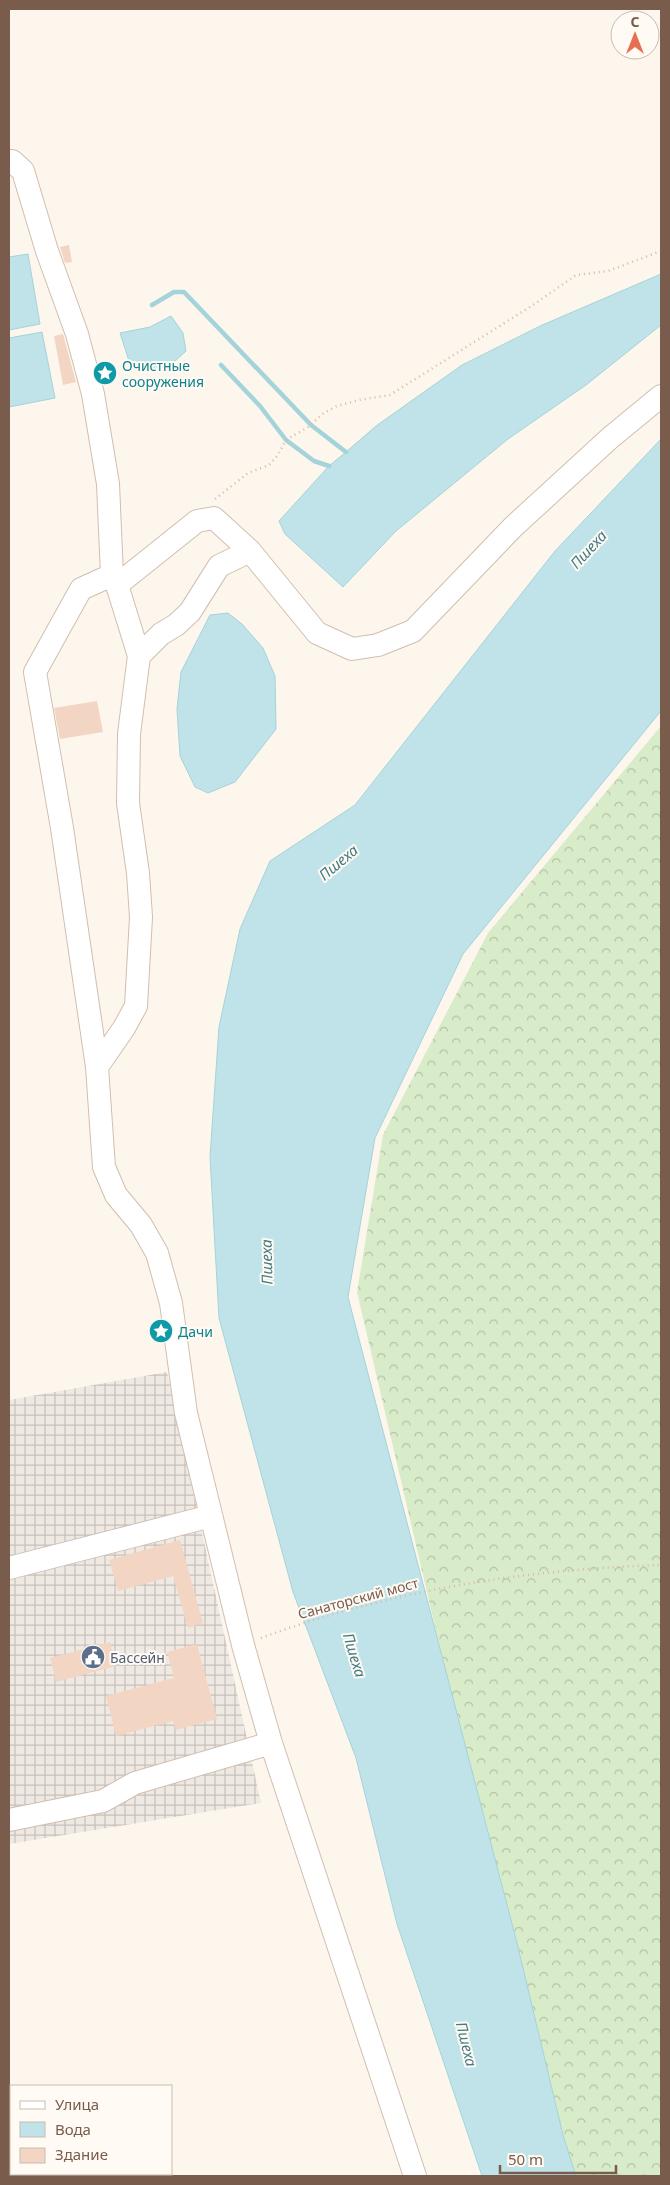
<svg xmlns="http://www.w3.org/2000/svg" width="670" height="2185" font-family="'Noto Sans',sans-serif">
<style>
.industrial{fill:url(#industrial-grid)}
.forest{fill:url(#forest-crowns)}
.water{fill:#bfe3e8;stroke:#a5d3da}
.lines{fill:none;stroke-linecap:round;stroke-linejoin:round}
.stream{stroke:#a5d3da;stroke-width:4.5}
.building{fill:#f3d5c3}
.minor-casing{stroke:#d1beb0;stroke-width:24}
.path{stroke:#d9b8a5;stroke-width:2.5;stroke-dasharray:1 4;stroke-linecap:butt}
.minor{stroke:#fff;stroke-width:22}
.labels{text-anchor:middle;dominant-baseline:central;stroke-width:4;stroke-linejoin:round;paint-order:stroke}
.culture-label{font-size:14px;fill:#0d838f;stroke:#fffaf3;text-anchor:start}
.street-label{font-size:14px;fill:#7a5c4d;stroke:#fffaf3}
.service-label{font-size:14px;fill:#4e5e75;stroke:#fffaf3;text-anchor:start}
.water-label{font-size:15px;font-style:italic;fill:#437c86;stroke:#fffaf3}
</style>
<defs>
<pattern id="industrial-grid" width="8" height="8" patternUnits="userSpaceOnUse" patternTransform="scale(1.25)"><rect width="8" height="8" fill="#efe9e4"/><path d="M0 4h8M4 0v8" fill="none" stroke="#c7c0bb"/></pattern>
<pattern id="forest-crowns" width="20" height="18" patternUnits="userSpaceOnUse" patternTransform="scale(1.25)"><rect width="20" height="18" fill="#d8ecc9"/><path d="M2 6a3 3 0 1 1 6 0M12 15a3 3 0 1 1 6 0" fill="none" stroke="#b4c2a5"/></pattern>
</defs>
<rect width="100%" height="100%" fill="#fdf6ec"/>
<path class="industrial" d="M167,1372L261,1803L9,1844V1400Z"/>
<path class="forest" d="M661,726V2176H569L556,2146L357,1292L383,1135L488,933Z"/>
<path class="water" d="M28,254L40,324L9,330V257Z
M661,274V325L586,385L508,439L396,531L343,587L285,534L279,521L329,466L346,452L376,426L462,365L540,326Z
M171,316L183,333L186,351C168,369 156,374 131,367L120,333L150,327Z
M42,332L55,398L9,407V338Z
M661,439V711L463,954L375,1138L348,1297L517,1943L563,2135L576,2176H482L397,1924L356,1758L293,1592L219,1318L210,1157L219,1027L240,929L270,861L355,805L555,551Z
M228,613L242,624L263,648L275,676L276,729L235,782L208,793L195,787L180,756L177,709L181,672L210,615Z"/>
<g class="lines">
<path class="stream" d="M152,305L174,292H184L311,425L346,452
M221,365L260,406L286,440L314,461L329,466"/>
</g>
<path class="building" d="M69,245L72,262L65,263L60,247Z
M63,334L76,382L63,385L54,336Z
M111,365L114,377L103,380L100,368Z
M97,701L103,732L60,739L54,708Z
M180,1540L203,1623L188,1628L173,1576L118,1591L109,1560Z
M110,1642L116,1666L56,1682L50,1658Z
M197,1644L217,1719L176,1730L173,1721L116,1736L106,1696L174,1678L167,1652Z"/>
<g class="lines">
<g class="minor-casing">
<path id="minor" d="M9,161H12L23,171L47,251L77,334L93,394L108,484L112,575L117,585L139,656L129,734L128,803L138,873L141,917L136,1006L124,1028L97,1067L104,1167L116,1195L141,1225L157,1253L171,1303L186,1413L243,1645L271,1743L415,2176
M117,585L197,521L214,518L250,551L317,633L352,649L378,645L413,631L513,527L610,438L661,396
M139,656L161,634L176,625L190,612L219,566L250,551
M97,1067L62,828L35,672L81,589L112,575
M9,1568L211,1516
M9,1820L103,1801L135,1783L271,1743"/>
</g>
<path class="path" d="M215,499L248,473L269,465L277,456L286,440L308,427L324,413L337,406L359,400L390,395L533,305L576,275L608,271L661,251
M261,1638C388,1591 526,1569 661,1565"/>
<use href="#minor" class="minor"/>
</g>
<defs>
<g id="sight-disc" transform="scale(1.25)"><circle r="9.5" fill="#0f9aa8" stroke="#fffaf3"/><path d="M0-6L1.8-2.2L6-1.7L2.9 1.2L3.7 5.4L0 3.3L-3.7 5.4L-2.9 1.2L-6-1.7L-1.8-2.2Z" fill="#fff"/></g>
<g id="civic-disc" transform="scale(1.25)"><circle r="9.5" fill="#5c6f8a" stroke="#fffaf3"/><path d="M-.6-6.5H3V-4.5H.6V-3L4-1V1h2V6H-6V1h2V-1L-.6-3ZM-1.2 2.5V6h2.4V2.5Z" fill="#fff"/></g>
</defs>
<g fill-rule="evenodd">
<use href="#sight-disc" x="105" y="373"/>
<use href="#sight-disc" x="161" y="1331"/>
<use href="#civic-disc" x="93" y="1657"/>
</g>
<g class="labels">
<g class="culture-label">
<text x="122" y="365">Очистные<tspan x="122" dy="16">сооружения</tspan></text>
<text x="178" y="1331">Дачи</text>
</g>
<g class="street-label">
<text transform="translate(358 1598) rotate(-15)">Санаторский мост</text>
</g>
<g class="service-label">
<text x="110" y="1657">Бассейн</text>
</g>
<g class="water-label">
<text transform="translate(588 549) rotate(-47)">Пшеха</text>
<text transform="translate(338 862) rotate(-40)">Пшеха</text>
<text transform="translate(266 1262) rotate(-91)">Пшеха</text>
<text transform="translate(355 1655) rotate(73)">Пшеха</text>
<text transform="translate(467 2044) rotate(76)">Пшеха</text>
</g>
</g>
<rect width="670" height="2185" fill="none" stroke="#7a5c4d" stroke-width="20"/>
<rect x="10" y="2085" width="162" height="90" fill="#fffaf3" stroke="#cabbb1"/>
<rect x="20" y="2101" width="25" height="8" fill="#ffffff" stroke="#cabbb1"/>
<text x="55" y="2110" font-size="15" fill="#7a5c4d">Улица</text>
<rect x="20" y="2122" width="25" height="15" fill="#bfe3e8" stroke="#cabbb1"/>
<text x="55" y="2135" font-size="15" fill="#7a5c4d">Вода</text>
<rect x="20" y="2148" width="25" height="15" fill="#f3d5c3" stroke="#cabbb1"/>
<text x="55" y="2160" font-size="15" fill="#7a5c4d">Здание</text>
<g transform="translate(635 35)"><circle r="24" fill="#fffaf3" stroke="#cabbb1"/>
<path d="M0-4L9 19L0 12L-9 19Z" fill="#e76f51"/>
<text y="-8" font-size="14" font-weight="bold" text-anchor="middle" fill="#7a5c4d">С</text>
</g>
<path d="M500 2165v8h116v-8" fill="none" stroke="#7a5c4d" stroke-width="2.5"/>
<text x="508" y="2165" font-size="15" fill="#7a5c4d" stroke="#fffaf3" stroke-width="4" paint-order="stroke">50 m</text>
</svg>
